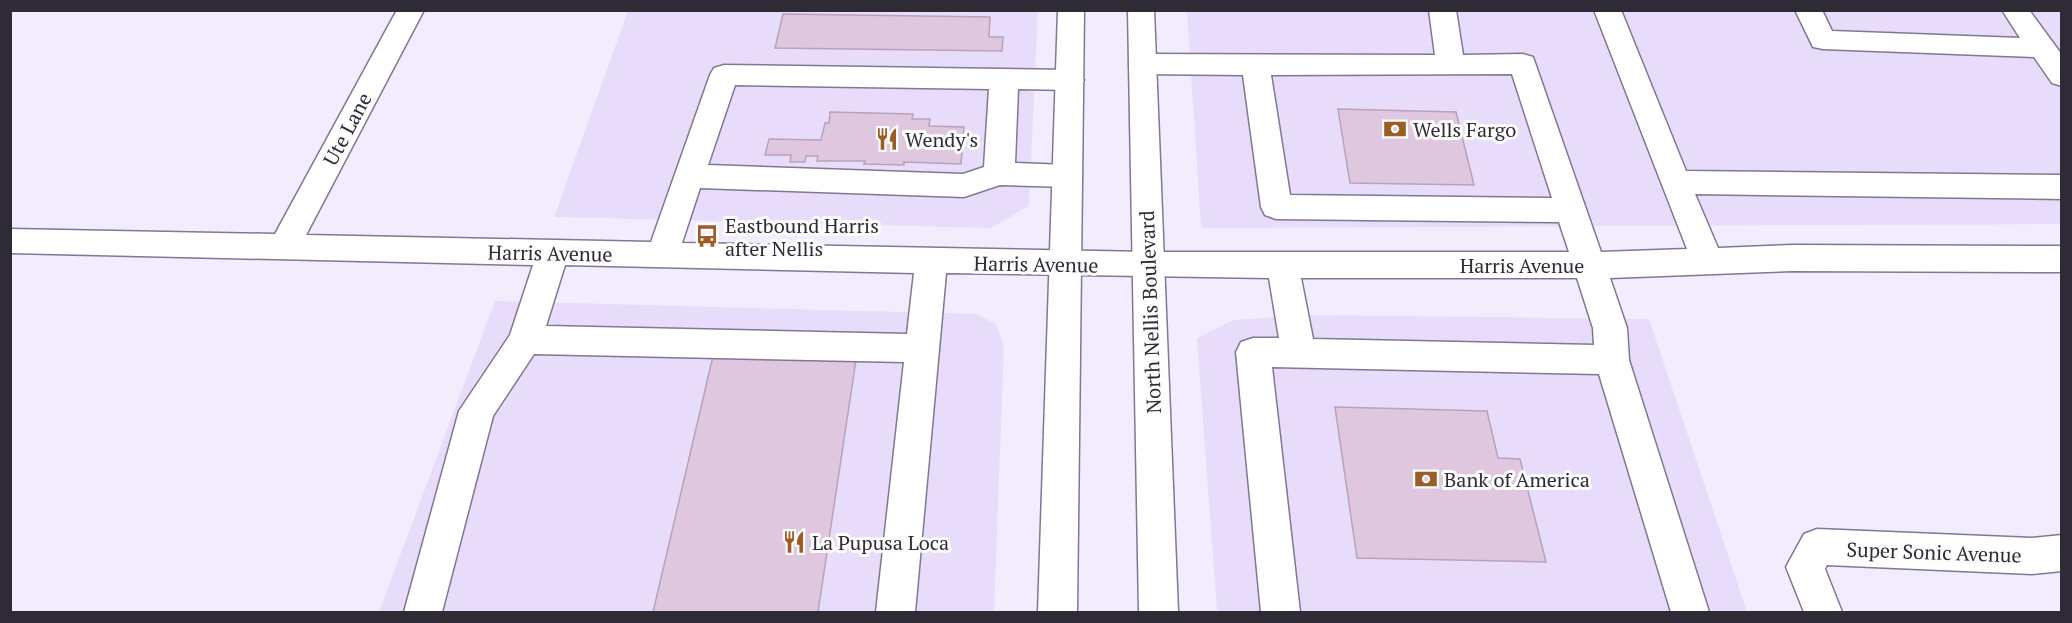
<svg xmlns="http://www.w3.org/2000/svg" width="2072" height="623" font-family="'PT Serif',serif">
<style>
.built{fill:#e7ddfa}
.building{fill:#dfc7df;stroke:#b8a1b9;stroke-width:1.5}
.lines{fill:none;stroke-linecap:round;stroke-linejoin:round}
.minor-casing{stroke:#817792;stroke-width:3}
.major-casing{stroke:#817792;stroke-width:3}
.minor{fill:#fff;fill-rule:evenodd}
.major{fill:#fff;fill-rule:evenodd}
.labels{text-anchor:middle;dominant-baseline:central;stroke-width:6;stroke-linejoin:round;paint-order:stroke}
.street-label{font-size:20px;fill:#2f2b36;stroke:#fdfdfd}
.poi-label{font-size:20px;fill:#2f2b36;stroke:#fdfdfd;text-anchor:start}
</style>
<rect width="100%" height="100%" fill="#f3ecfe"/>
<path class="built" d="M628,11H1038L1029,206L991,228L554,217Z
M1187,11H2059L2062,14L2061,224L1201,228Z
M495,301L977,314L996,324L1004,347L994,612H379Z
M1305,315L1649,319L1747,612H1217L1197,338L1234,320Z"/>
<path class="building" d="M783,14L990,17L989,37H1003L1002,51L775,48Z
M1338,109L1456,112L1474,185L1350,183Z
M830,112L913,114L912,119H930L929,126L964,127L961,164L904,162V165L864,164L865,161H817L818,156H806L805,162H790L791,155H765L769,139L821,140L825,123H829Z
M713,356L856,360L818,612H653Z
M1335,407L1487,411L1498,458L1520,459L1546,562L1357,558Z"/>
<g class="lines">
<g class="minor-casing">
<path id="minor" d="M397,10H424L306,235L651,242L710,75L714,68L724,65L1070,70L1080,73L1084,80L1080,87L1070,90L1018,89L1015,163L1067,165L1078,168L1082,176L1078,184L1067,187L1000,185L964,197L700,188L682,243L1148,252H1569L1559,222L1276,219L1265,215L1261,207L1243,75L1143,74L1133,71L1129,64L1133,57L1143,54L1435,55L1429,10H1456L1463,55L1523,54L1533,57L1601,252L1687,249L1594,10H1621L1686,171L2062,175V199L1695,194L1718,248L1793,245L2062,246V272L1793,271L1610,278L1627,328L1629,360L1709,612H1671L1599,374L1272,367L1300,612H1261L1236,352L1241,342L1253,338H1279L1269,278L946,273L915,612H876L904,362L534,354L493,416L442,612H404L459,411L510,335L533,265L10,253V229L275,234ZM1512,74L1552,198L1290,195L1271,75ZM735,85L989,89L984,167L963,174L708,165ZM565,265L914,273L907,334L546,326ZM1301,278H1577L1593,328L1594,345L1313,339Z
M1795,10H1822L1832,31L2020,38L2002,10H2029L2062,55V86L2052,83L2034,57L1823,49L1813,47Z
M1817,529L2032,538L2062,535V571L2032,574L1827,565L1825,569L1842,612H1804L1786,567L1804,534Z"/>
</g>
<g class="major-casing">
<path id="major" d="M1058,10H1084L1077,612H1038Z
M1128,10H1154L1178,612H1139Z"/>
</g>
<use href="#minor" class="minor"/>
<use href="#major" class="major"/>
</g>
<defs>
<g id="bank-bare" transform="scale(1.8)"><path d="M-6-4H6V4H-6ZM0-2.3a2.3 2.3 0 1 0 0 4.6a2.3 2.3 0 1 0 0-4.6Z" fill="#9c5c25" stroke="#fdfdfd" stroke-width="2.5" paint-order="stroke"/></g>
<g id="restaurant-bare" transform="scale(1.8)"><path d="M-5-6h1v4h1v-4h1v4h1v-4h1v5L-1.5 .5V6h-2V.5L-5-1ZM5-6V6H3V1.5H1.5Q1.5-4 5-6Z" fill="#9c5c25" stroke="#fdfdfd" stroke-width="2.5" paint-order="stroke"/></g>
<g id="bus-bare" transform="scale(1.8)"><path d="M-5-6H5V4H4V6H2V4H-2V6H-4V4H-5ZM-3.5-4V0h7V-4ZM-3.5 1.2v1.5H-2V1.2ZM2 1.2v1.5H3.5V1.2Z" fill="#9c5c25" stroke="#fdfdfd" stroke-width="2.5" paint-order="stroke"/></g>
</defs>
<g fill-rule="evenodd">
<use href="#bank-bare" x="1395" y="129"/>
<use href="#restaurant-bare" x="887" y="139"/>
<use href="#bus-bare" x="707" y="236"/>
<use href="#bank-bare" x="1426" y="479"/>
<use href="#restaurant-bare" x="794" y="542"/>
</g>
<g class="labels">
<g class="street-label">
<text transform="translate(347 129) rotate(-62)">Ute Lane</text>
<text transform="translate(550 253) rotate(1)">Harris Avenue</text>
<text transform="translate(1036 264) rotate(1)">Harris Avenue</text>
<text x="1522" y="265">Harris Avenue</text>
<text transform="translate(1150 312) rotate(-92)">North Nellis Boulevard</text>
<text transform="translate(1934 552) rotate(2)">Super Sonic Avenue</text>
</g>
<g class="poi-label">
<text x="1413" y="129">Wells Fargo</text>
<text x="905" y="139">Wendy's</text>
<text x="725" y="225">Eastbound Harris<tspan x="725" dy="23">after Nellis</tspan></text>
<text x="1444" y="479">Bank of America</text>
<text x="812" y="542">La Pupusa Loca</text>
</g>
</g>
<rect width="2072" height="623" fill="none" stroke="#2f2b36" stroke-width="24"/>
</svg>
